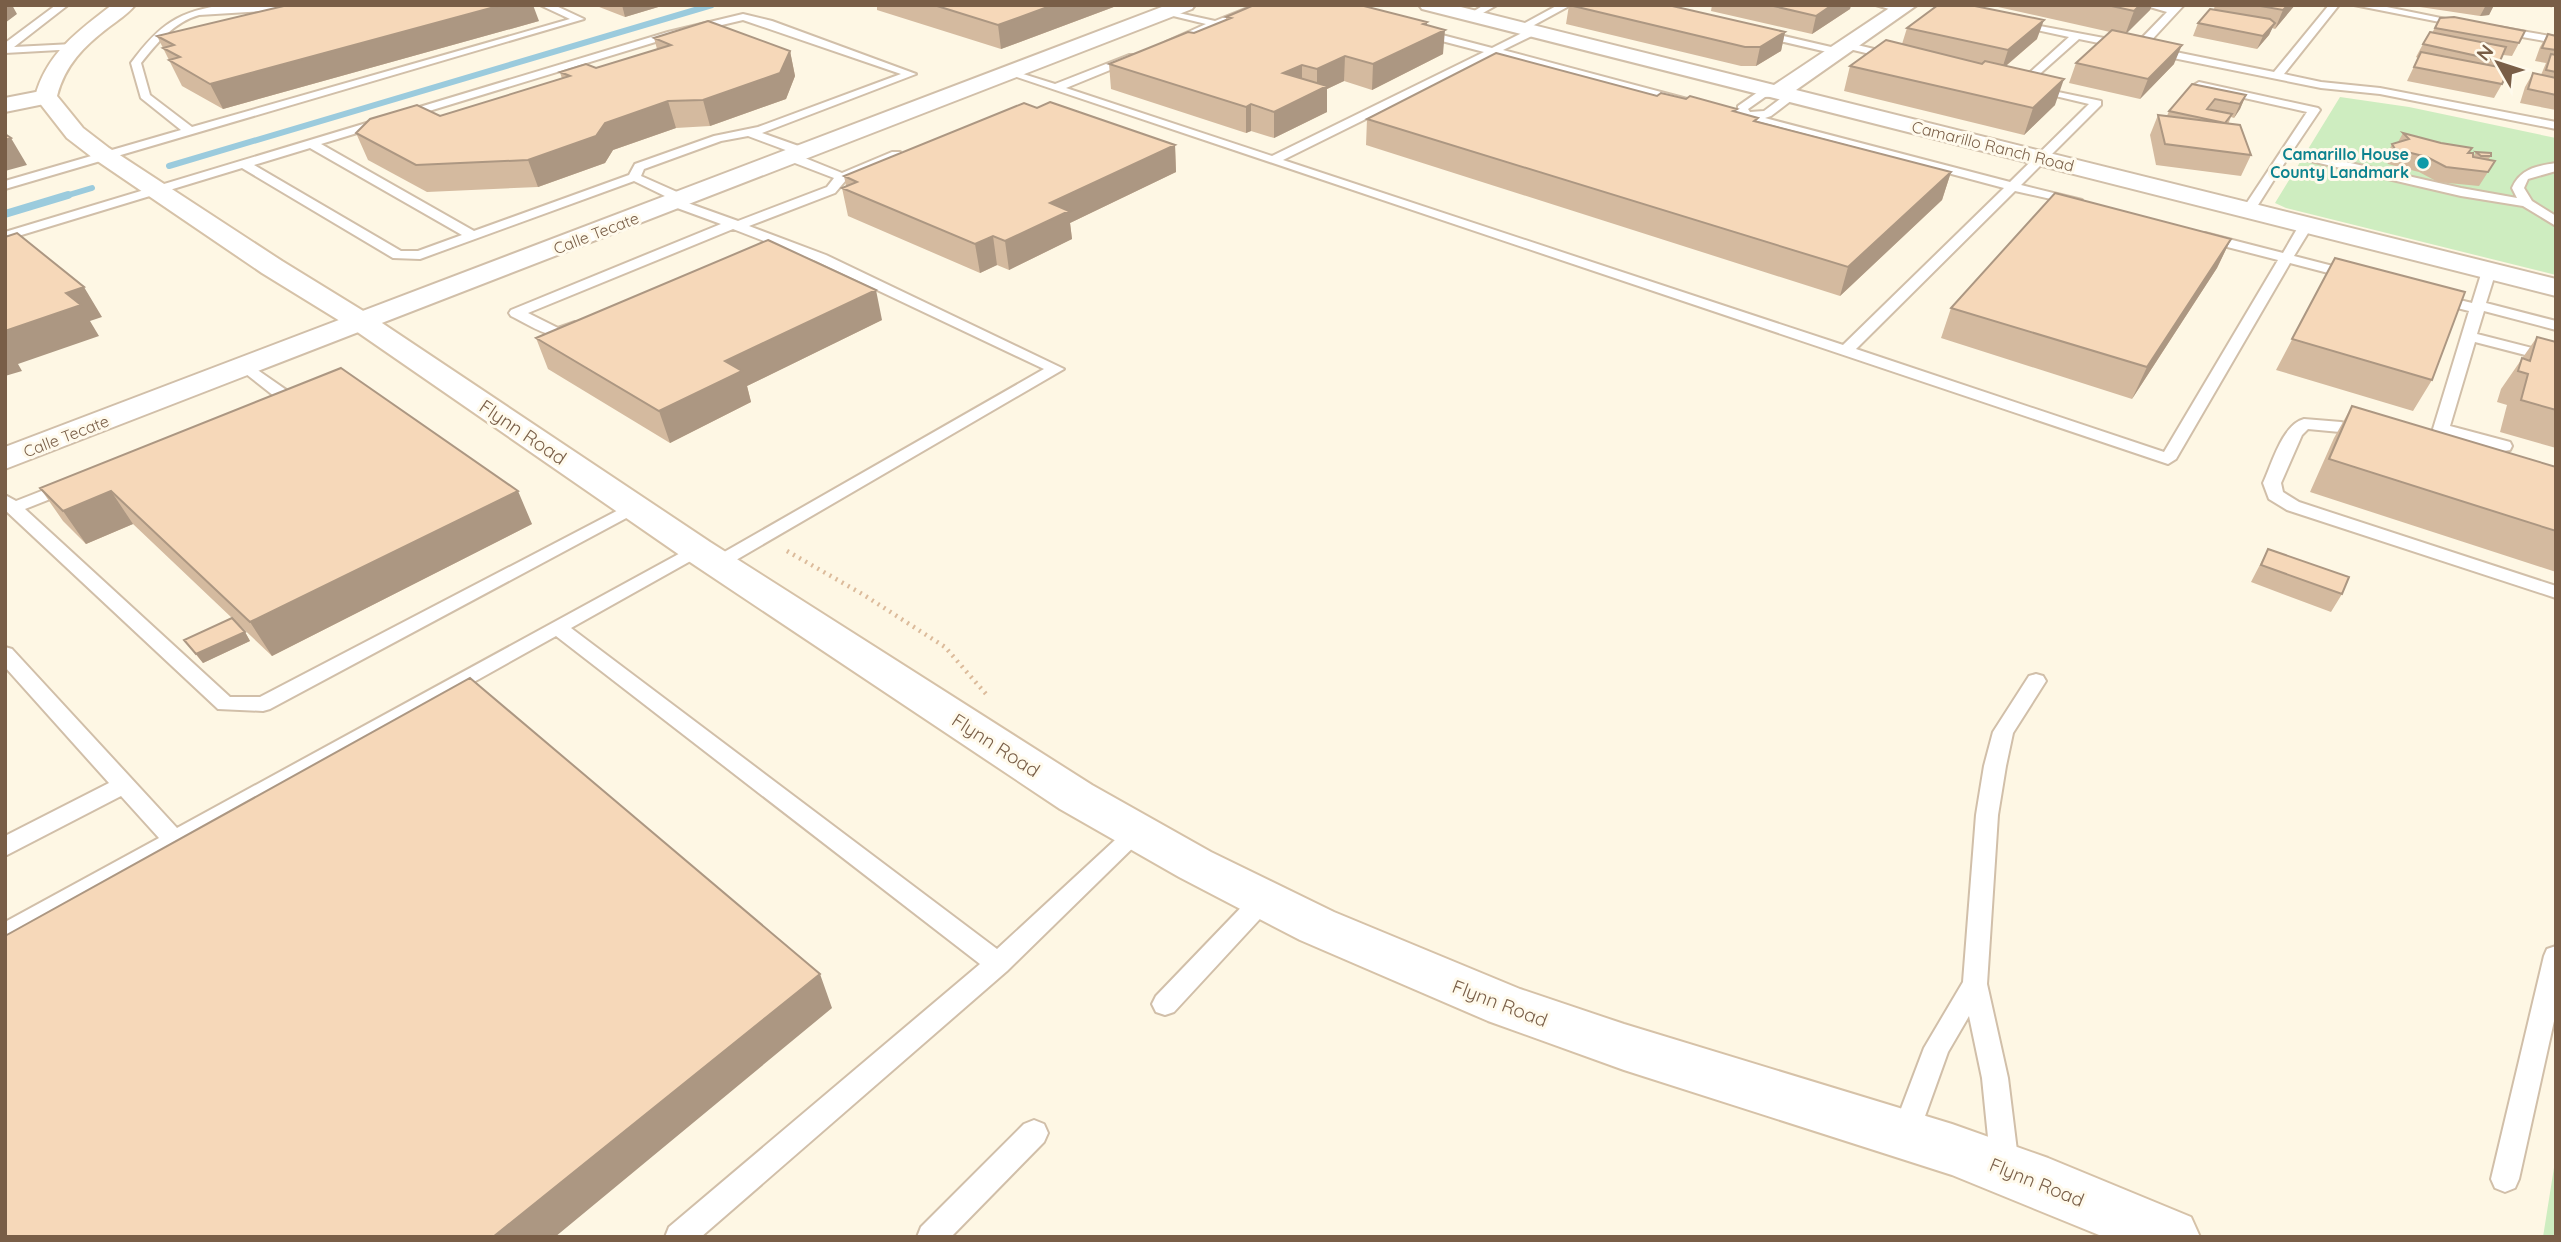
<svg xmlns="http://www.w3.org/2000/svg" width="2561" height="1242" font-family="Quicksand,sans-serif">
<style>
.green{fill:#ceedc0}
.lines{fill:none;stroke-linecap:round;stroke-linejoin:round}
.stream-far1{stroke:#9bcbdd;stroke-width:6}
.stream{stroke:#9bcbdd;stroke-width:8}
.lane-casing{stroke:#d1bfa9;stroke-width:4}
.street-casing{stroke:#d1bfa9;stroke-width:4}
.secondary-casing{stroke:#d6c2a8;stroke-width:4}
.path-far1{stroke:#dcbb9b;stroke-width:2.5;stroke-dasharray:1 2.5;stroke-linecap:butt}
.path{stroke:#dcbb9b;stroke-width:4.5;stroke-dasharray:2 5;stroke-linecap:butt}
.lane{fill:#fff;fill-rule:evenodd}
.street{fill:#fff;fill-rule:evenodd}
.secondary{fill:#fff;fill-rule:evenodd}
.wall{fill:#d4ba9f}
.shaded-wall{fill:#ac9782}
.building{fill:#f6d8b9;stroke:#ac9782;stroke-width:2}
.culture-dot{fill:#0f9aa8;stroke:#fffaec;stroke-width:2.5}
.labels{text-anchor:middle;dominant-baseline:central;stroke-width:6;stroke-linejoin:round;paint-order:stroke}
.far-street-label{font-size:16px;fill:#795e47;stroke:#fffaec}
.far-culture-label{font-size:16px;font-weight:bold;fill:#0d838f;stroke:#fffaec;text-anchor:end}
.street-label{font-size:19px;fill:#795e47;stroke:#fffaec}
</style>
<rect width="100%" height="100%" fill="#fef7e4"/>
<path class="green" d="M2340,97L2409,107L2556,138V275L2286,208L2275,203Z
M2556,1155V1237H2543Z"/>
<g class="lines">
<path class="stream-far1" d="M169,166L712,5
M62,197L92,188"/>
<path class="stream" d="M5,214L68,195"/>
<g class="lane-casing">
<path id="lane" d="M56,5H68L14,47L73,44L77,45V49L5,53V43Z
M227,5H316L311,8L199,15C174,22 157,43 141,63L150,95L192,127L570,19L540,5H554L584,19L5,189V181L181,130L141,98L131,63C159,25 179,10 227,5Z
M1255,5H1269L1175,44L1166,42L1206,24L1165,14V10L1215,21Z
M1484,5H1497L1474,18L1466,16Z
M1558,5H1571L1525,30L1516,28Z
M1876,5H1894L1907,10L1902,13Z
M2143,5H2184L2146,46L2274,72L2329,5H2339L2284,74L2321,82L2380,88L2556,122V129L2380,94L2321,88L2079,39L2025,87L2016,85L2069,37L2013,25V21L2136,44L2167,12Z
M2354,5H2377L2470,24L2465,27Z
M743,14L772,21L916,74L762,133L807,149V155H799L748,136L721,141L644,169L641,176L686,196L688,199L685,202L738,221L827,187L834,178L787,160V154H795L842,173L892,152H900V158L846,180L835,193L749,226L826,255L1064,369L724,567H712L709,563L712,559L1044,369L816,261L733,229L528,313L558,328L575,322L582,326C560,348 534,327 511,316L509,313L511,310L721,224L669,205L668,202L671,199L634,181L420,259L393,258L242,168L5,240V232L668,32ZM743,20L901,74L758,127L714,136L635,164L629,175L474,231L321,144L675,36ZM310,148L462,235L418,251H401L254,165Z
M2498,27L2556,37V43L2494,32V28Z
M1419,29L1492,48L1530,29H1538V33L1503,50L1691,100L1685,103L1495,55L1283,160L1843,345L2004,188L1730,115V111L1738,110V106L1758,92L1783,90L1792,100L1771,116L1765,118L2010,182L2089,104L2030,90V86L2101,101V105L2021,185L2082,200V206L2015,191L1856,349L2164,452L2278,260L2200,240V234L2205,233L2283,253L2301,222H2311L2313,225L2294,256L2360,273L2362,276L2355,280L2290,263L2176,459L2168,464L1005,73L1010,70L1055,84L1129,55H1137V59L1066,88L1272,156L1484,52L1415,34V30ZM1776,96L1780,99L1764,111L1750,112L1748,109L1765,97Z
M1758,30L1844,50L1845,52L1840,55L1754,35V31Z
M1849,43L1899,55L1900,57L1895,60L1845,48V44Z
M2199,82L2318,108L2320,110L2293,150L2461,188L2517,198L2512,188C2520,169 2536,166 2556,163V171L2528,179L2524,188L2532,201L2556,216V226L2523,206L2461,196L2289,156L2253,213H2243L2242,210L2307,112L2195,87L2194,85Z
M2489,267L2496,271L2486,303L2556,321V330L2484,311L2477,334L2556,354V363L2475,342L2450,426L2510,442L2512,446L2510,450L2504,451L2435,432L2433,429L2469,311L2430,301L2428,298L2435,294L2472,303L2482,271Z
M246,362L292,394L294,397C288,404 273,409 264,406L262,403L274,396L241,370L238,367L241,364Z
M2304,419L2341,422L2370,431L2372,434L2364,439L2340,432L2308,429L2302,435L2281,483L2283,492L2299,502L2556,586V598L2287,510L2269,499L2263,483C2272,464 2282,425 2304,419Z
M67,481L76,486L73,490L25,509L230,697H260L630,504L636,503L645,508L270,709L263,711L218,709L5,510V495L16,501Z
M697,544L706,550L703,554L571,628L997,949L1128,828L1136,825L1144,828L1147,834L1007,971L701,1237H665L669,1227L980,964L556,636L5,944V922L159,838L121,796L5,856V836L109,783L5,667V647L12,649L177,828Z
M2036,674L2043,676L2046,681L2013,733L2006,766L1998,815L1987,984L2008,1078L2019,1167L2015,1176L2005,1180L1995,1176L1991,1167L1982,1078L1969,1016L1948,1052L1915,1144L1905,1148L1895,1144L1891,1135L1924,1048L1963,982L1976,815L1984,766L1993,732L2029,676Z
M1262,892L1270,894L1274,901L1270,908L1174,1012L1165,1015L1156,1012L1152,1004L1156,996L1254,894Z
M2556,946V1012L2519,1179L2515,1188L2505,1192L2495,1188L2491,1179L2544,956L2547,949Z
M1034,1120L1044,1124L1048,1133L1044,1142L951,1237H917L921,1227L1024,1124Z"/>
</g>
<g class="street-casing">
<path id="street" d="M1167,5H1195L1192,9L5,469V447Z
M1419,5H1453L1774,85L1894,5H1917L1796,90L2556,279V296L1422,9Z
M46,90L54,92L57,97L54,102L5,112V98Z"/>
</g>
<g class="secondary-casing">
<path id="secondary" d="M112,5H135C128,14 118,20 109,27C84,46 65,65 57,96L83,128L109,148L282,261L373,317L710,542L1092,785L1211,852L1334,912L1520,989L1624,1024L1952,1124L2048,1158L2191,1217L2200,1237H2104L1952,1175L1624,1070L1488,1021L1300,940L1179,877L1060,809L684,558L353,329L262,273L93,158L67,138L35,97C46,54 78,31 112,5Z"/>
</g>
<path class="path-far1" d="M2544,5L2556,7"/>
<path class="path" d="M787,551L864,595L945,647L986,694"/>
<use href="#lane" class="lane"/>
<use href="#street" class="street"/>
<use href="#secondary" class="secondary"/>
</g>
<path class="wall" d="M594,5H665L625,17Z
M877,5H1119L1001,49L877,10Z
M1569,5L1785,32L1781,51L1756,66H1741L1566,24Z
M1712,5H1851L1850,9L1812,34L1711,11Z
M1989,5H2152L2150,10L2126,33L2174,64L2140,99L2069,83L2076,63L2110,32Z
M2215,5H2295L2275,29L2272,28L2269,35L2257,49L2193,36L2198,23L2214,9Z
M2419,5H2494L2489,15L2480,16L2420,7Z
M1226,17L1427,25L1443,54L1372,90L1344,81L1327,89V112L1274,138L1251,131L1246,133L1111,89L1109,64L1194,33L1226,20Z
M2440,18L2519,43L2512,56L2503,55L2497,67L2502,84L2494,98L2407,81L2418,58L2416,57L2423,44L2432,33Z
M539,21L223,109L182,86L157,36Z
M1907,28L2037,39L2006,66L2055,105L2024,135L1844,91L1850,66L1902,44Z
M2548,34L2556,36V110L2520,103L2525,87L2533,73L2541,75L2546,63L2535,61L2540,47Z
M654,38L790,51L795,76L786,99L710,126L676,128L613,150L605,163L538,187L427,192L368,160L356,133L440,116L562,79L560,72L596,68L657,49Z
M2192,84L2246,95L2240,109L2234,118L2231,117L2228,124L2251,155L2241,176L2156,165L2150,135L2158,115L2167,116L2169,111Z
M1657,96L1736,112L1758,118L1757,121L1951,172L1942,200L1840,296L1366,145L1367,119Z
M1037,108L1175,145L1176,172L1070,223L1072,239L1009,270L997,265L980,273L848,216L842,188L846,186L844,176Z
M2403,133L2441,143L2472,148L2469,153L2473,157L2476,152L2491,156L2488,160L2495,161L2479,186L2438,182L2419,172L2388,164L2385,159L2392,144L2398,142Z
M2231,239L2217,268L2132,399L1941,338L1951,308Z
M2335,258L2432,380L2413,411L2276,370Z
M882,320L747,386L751,402L670,443L548,369L536,338Z
M2537,337L2556,342V448L2500,432L2507,405L2497,402L2501,389Z
M341,368L532,524L272,656L235,621L245,632L250,641L203,663L184,640L232,618L133,524L86,544L63,521L40,488Z
M2352,406L2556,467V572L2310,492L2334,438Z
M2268,549L2342,594L2331,612L2251,582Z"/>
<path class="shaded-wall" d="M5,5H12L17,14L5,23Z
M502,5H533L539,21L223,109L210,84Z
M622,5H665L625,17Z
M1053,5H1119L1001,49L998,25Z
M1832,5H1851L1850,9L1812,34L1816,16Z
M2140,5H2152L2150,10L2125,35L2134,11Z
M2288,5H2295L2275,29L2283,10Z
M2486,5H2494L2489,15L2480,16Z
M2044,20L2037,39L2002,69L2008,50Z
M1427,22L1426,39L1445,30L1443,54L1372,90L1373,64L1423,24Z
M2275,23L2269,35L2257,49L2263,36Z
M1785,32L1781,51L1756,66L1760,47Z
M2182,45L2174,64L2140,99L2148,79Z
M790,51L795,76L786,99L710,126L703,100Z
M1345,56L1344,81L1327,89V112L1274,138V112L1317,91V69Z
M1302,65V90L1283,73Z
M2064,79L2055,105L2024,135L2033,108Z
M2246,95L2240,109L2234,118L2240,104Z
M668,101L676,128L613,150L605,163L538,187L528,160L605,123Z
M1251,104V131L1246,133V107Z
M11,138L27,165L5,171V140Z
M1175,145L1176,172L1070,223L1072,239L1009,270L1005,241L1050,203Z
M1951,172L1942,200L1840,296L1848,267Z
M993,236L997,265L980,273L975,244Z
M2231,239L2217,268L2132,399L2147,367Z
M84,287L102,317L90,321L99,336L18,364L22,371L5,376V331L66,293Z
M876,290L882,320L747,386L751,402L670,443L659,411L725,361Z
M111,491L133,524L86,544L63,511Z
M518,491L532,524L272,656L250,622Z
M245,632L250,641L203,663L196,654Z
M820,974L832,1008L555,1237H493Z"/>
<path class="building" d="M288,5H502L210,84L169,60L180,57L163,48L174,45L157,36Z
M934,5H1053L998,25Z
M1254,5H1360L1427,22L1423,24L1445,30L1373,64L1345,56L1317,69L1302,65L1283,73L1327,86L1274,112L1251,104L1246,107L1109,64L1188,32L1194,33L1231,18L1226,17Z
M1569,5H1668L1785,32L1760,47H1745Z
M1769,5H1832L1816,16Z
M1938,5H1970L2044,20L2008,50L1907,28Z
M2107,5H2140L2134,11Z
M2255,5H2288L2283,10Z
M2210,9L2270,19L2275,23L2263,36L2198,23Z
M2454,17L2525,31L2519,43L2435,28L2440,18Z
M708,21L790,51L780,73L703,100L668,101L605,123L596,136L528,160L416,165L356,133L370,119L417,105L440,116L570,76L560,72L586,64L596,68L671,45L654,38Z
M2112,30L2182,45L2148,79L2076,63Z
M2430,32L2506,47L2500,61L2423,44Z
M2548,34L2556,36V50L2542,48Z
M1886,40L1982,64L1985,61L2064,79L2033,108L1850,66Z
M2421,52L2509,69L2502,84L2414,67Z
M1496,53L1657,96L1661,93L1686,99L1690,96L1737,109L1733,111L1758,118L1754,121L1951,172L1848,267L1367,119Z
M2551,54L2556,55V72L2546,70Z
M2533,73L2556,78V95L2528,89Z
M2192,84L2246,95L2240,104L2215,99L2207,109L2232,114L2225,123L2169,111Z
M1050,102L1175,145L1050,203L1069,211L1005,241L993,236L975,244L842,188L857,182L844,176L1024,103L1037,108Z
M2158,115L2240,125L2251,155L2165,144Z
M2403,133L2441,143L2472,148L2468,153H2473V157L2495,161L2488,172L2446,167L2427,157L2395,149L2392,144L2409,139Z
M5,134L11,138L5,140Z
M2476,152L2491,153V156H2481Z
M2055,193L2231,239L2147,367L1951,308Z
M17,233L84,287L66,293L81,305L5,331V237Z
M768,240L876,290L725,361L742,371L659,411L536,338Z
M2335,258L2465,292L2432,380L2292,339Z
M2537,337L2556,342V410L2521,400L2528,374L2518,371L2522,358L2530,361Z
M341,368L518,491L250,622L111,491L63,511L40,488Z
M2352,406L2556,467V531L2329,459Z
M2268,549L2349,577L2342,594L2261,565Z
M232,618L245,632L196,654L184,640Z
M470,678L820,974L493,1237H5V936Z"/>
<circle class="culture-dot" cx="2423" cy="163" r="7"/>
<g class="labels">
<g class="far-street-label">
<text transform="translate(1993 146) rotate(14)">Camarillo Ranch Road</text>
<text transform="translate(596 233) rotate(-21)">Calle Tecate</text>
<text transform="translate(66 436) rotate(-21)">Calle Tecate</text>
</g>
<g class="far-culture-label">
<text x="2409" y="154">Camarillo House<tspan x="2409" dy="18">County Landmark</tspan></text>
</g>
<g class="street-label">
<text transform="translate(523 432) rotate(34)">Flynn Road</text>
<text transform="translate(996 745) rotate(33)">Flynn Road</text>
<text transform="translate(1500 1003) rotate(21)">Flynn Road</text>
<text transform="translate(2037 1182) rotate(22)">Flynn Road</text>
</g>
</g>
<rect width="2561" height="1242" fill="none" stroke="#795e47" stroke-width="14"/>
<g transform="translate(2498 63) rotate(309)" stroke="#fffaec" stroke-width="5" paint-order="stroke">
<path d="M0-5L12 26L0 18L-12 26Z" fill="#795e47"/>
<text y="-10" font-size="19" font-weight="bold" text-anchor="middle" fill="#795e47">N</text>
</g>
</svg>
